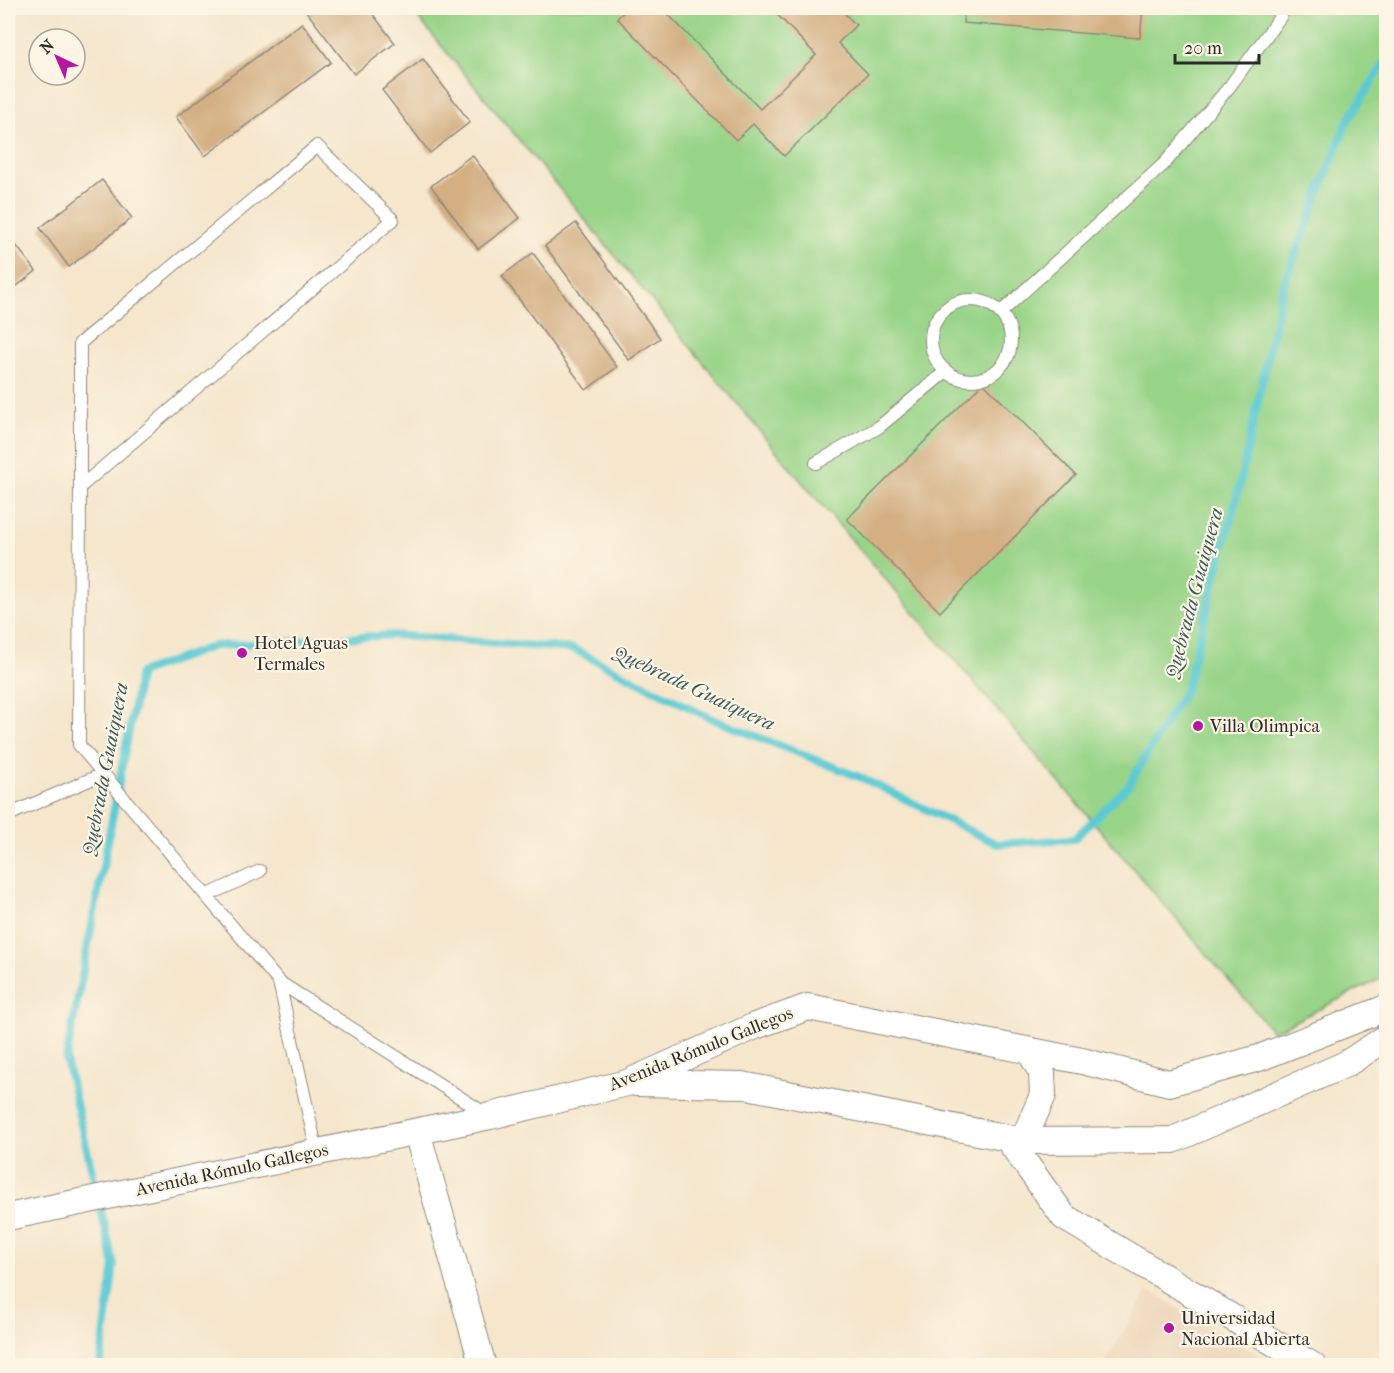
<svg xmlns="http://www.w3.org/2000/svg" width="1394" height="1373" font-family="'IM FELL French Canon',serif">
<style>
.built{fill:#edd7bb}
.green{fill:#98d488;stroke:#62805a;stroke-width:1.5}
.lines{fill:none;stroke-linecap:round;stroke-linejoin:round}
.stream{stroke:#5dcad3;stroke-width:8}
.building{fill:#d3af82}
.service-casing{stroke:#90887c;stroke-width:14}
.minor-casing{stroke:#90887c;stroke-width:28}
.service{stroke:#fff;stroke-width:12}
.minor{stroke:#fff;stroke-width:26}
.poi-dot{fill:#b5179e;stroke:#fcf5e5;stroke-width:2}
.labels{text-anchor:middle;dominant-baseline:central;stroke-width:4.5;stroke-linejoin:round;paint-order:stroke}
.poi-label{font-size:18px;fill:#2b2b2b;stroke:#fcf5e5;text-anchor:start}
.street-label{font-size:18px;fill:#2b2b2b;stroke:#fcf5e5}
.water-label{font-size:20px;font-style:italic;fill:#3a5b5d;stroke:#fcf5e5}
</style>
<rect width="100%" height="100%" fill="#fcf5e5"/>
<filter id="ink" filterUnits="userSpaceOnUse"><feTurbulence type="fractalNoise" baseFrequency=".0167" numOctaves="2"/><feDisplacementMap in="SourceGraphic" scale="12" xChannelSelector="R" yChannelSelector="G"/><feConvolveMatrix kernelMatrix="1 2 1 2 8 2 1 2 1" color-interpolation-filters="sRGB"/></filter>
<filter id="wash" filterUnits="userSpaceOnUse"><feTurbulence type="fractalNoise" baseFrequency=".008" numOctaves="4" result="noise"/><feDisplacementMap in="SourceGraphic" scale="24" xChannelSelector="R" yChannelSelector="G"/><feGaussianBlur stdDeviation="1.35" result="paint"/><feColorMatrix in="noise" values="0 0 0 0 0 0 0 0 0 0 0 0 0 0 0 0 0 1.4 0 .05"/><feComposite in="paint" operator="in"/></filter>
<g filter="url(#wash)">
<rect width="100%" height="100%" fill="#f5e6cc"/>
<path class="built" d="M1148,1290L1276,1365H1104Z"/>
<path class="green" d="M410,8H1386V976L1273,1032L796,475Z"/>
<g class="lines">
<path class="stream" d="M100,1366L114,1265L66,1060L140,673L214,646L394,635L573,649L712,719L862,778L997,844L1074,839L1128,786L1186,689L1239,488L1283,286L1346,124L1386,60"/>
</g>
<g id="blocks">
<path class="building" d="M310,8H368L395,43L354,74L306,11Z
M628,8H662L760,109L816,55L771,8H839L856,25L838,43L868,74L784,156L753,124L736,140L617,18Z
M964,8H1143L1140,38L963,23Z
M302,23L331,62L205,156L176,117Z
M423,59L470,122L430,153L382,90Z
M472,155L520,218L478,249L431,186Z
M102,180L132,218L69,267L40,228Z
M576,223L660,338L629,360L545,246Z
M8,235L36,271L8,293Z
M533,253L617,367L586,390L502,276Z
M983,383L1076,475L940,612L847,519Z"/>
</g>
</g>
<g filter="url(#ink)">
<use href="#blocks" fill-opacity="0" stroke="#90887c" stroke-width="1.5"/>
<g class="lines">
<g class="service-casing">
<path id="service" d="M931 340a40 40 0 1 1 80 0a40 40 0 1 1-80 0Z
M1000,313L1165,163L1230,86L1280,17L1284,8
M816,463L879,427L945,372
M80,487V343L317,146L393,220L80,487L79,745L279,982L486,1114
M8,815L103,774
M206,896L260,871
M279,982L317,1152"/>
</g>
<g class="minor-casing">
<path id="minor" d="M636,1083L742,1085L1023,1141L1173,1140L1346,1064L1386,1038
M417,1132L483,1366
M1008,1139L1064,1217L1313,1366
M1023,1141L1043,1095L1042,1073L1030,1051
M8,1217L490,1116L627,1083L755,1026L808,1007L1082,1061L1169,1083L1259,1058L1386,1008"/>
</g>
<use href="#service" class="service"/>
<use href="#minor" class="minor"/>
</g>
</g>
<g class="poi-dot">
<circle cx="242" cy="653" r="6"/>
<circle cx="1198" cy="726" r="6"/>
<circle cx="1169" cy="1328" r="6"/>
</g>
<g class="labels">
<g class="poi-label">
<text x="254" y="643">Hotel Aguas<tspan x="254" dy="21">Termales</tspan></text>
<text x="1210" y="726">Villa Olimpica</text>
<text x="1181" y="1318">Universidad<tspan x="1181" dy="21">Nacional Abierta</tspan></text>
</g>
<g class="street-label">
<text transform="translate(701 1049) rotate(-22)">Avenida Rómulo Gallegos</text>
<text transform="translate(232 1170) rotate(-12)">Avenida Rómulo Gallegos</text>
</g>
<g class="water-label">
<text transform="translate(1194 593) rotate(-75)">Quebrada Guaiquera</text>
<text transform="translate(694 688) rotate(25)">Quebrada Guaiquera</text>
<text transform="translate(105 769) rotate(-79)">Quebrada Guaiquera</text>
</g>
</g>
<rect width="1394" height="1373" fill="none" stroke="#fcf5e5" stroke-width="30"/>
<g transform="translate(57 57) rotate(316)"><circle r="28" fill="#fcf5e5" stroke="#a8a49b" stroke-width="1.5"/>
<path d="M0-4.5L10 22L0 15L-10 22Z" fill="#b5179e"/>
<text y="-9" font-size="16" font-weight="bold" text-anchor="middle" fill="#2b2b2b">N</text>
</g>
<path d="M1175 54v9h84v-9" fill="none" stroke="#2b2b2b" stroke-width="3"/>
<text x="1184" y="54" font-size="18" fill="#2b2b2b" stroke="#fcf5e5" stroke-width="4.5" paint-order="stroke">20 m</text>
</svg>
